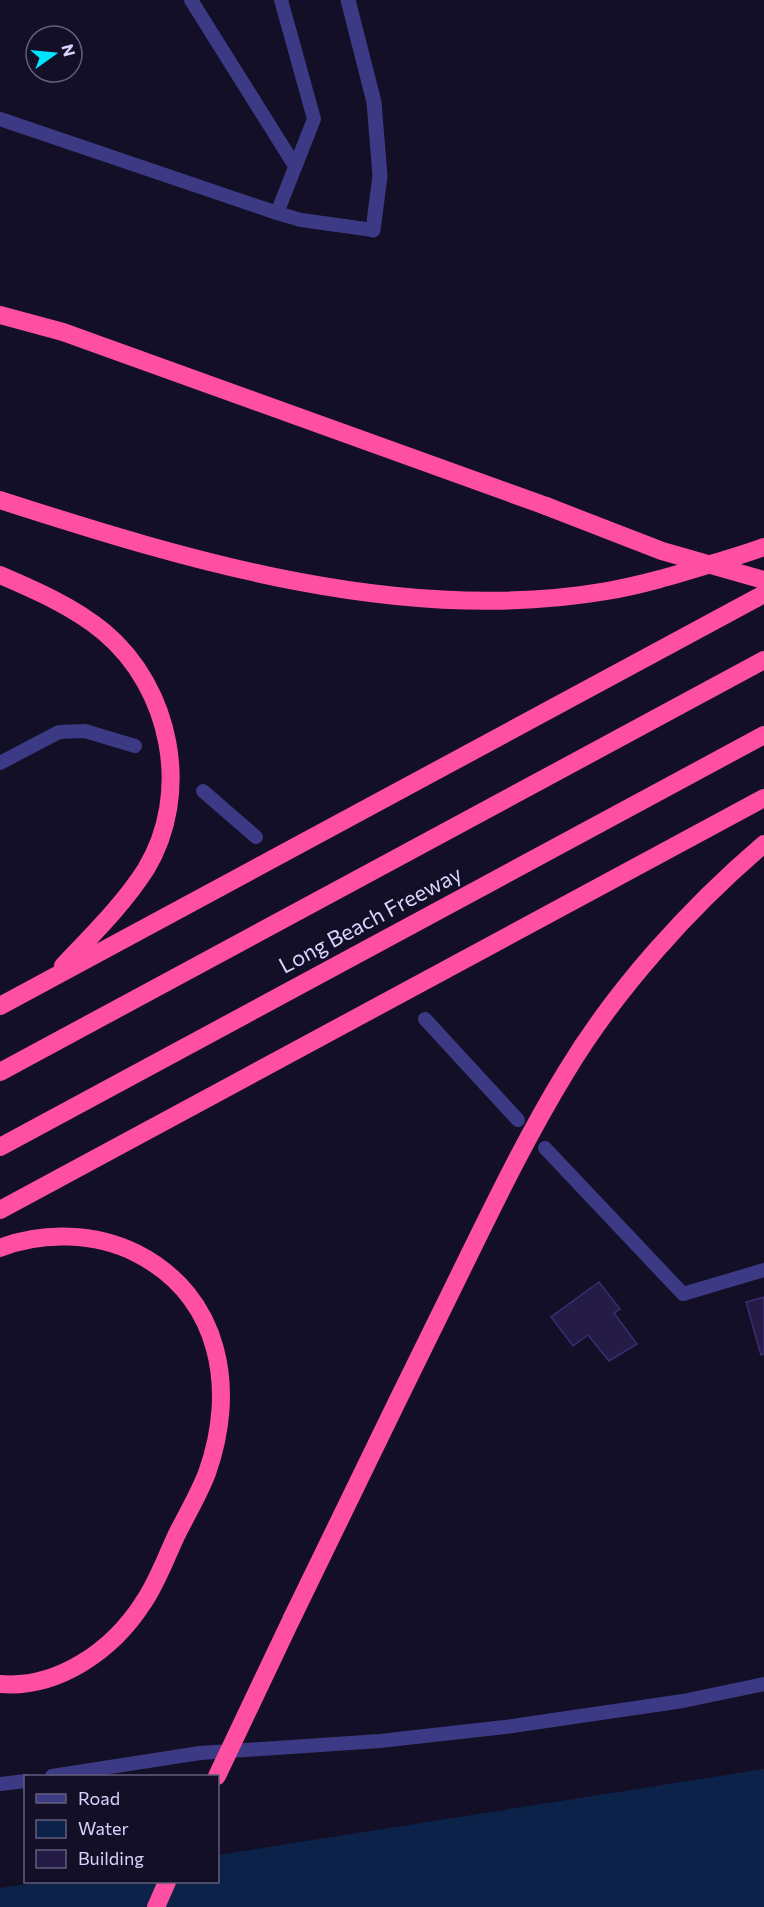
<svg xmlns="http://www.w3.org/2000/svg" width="764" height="1907" font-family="Commissioner,sans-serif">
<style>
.water{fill:#0c2248}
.building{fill:#241b47;stroke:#3b2d73;stroke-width:1.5}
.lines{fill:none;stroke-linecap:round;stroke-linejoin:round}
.lane{stroke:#3d3a85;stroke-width:14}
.street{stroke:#3d3a85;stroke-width:15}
.highway{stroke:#ff4fa3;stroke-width:18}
.highway-bridge{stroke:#ff4fa3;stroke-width:18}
.labels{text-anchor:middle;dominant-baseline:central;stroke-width:4.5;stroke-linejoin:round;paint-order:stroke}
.street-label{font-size:22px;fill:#d9d4ff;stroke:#130f26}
</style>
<rect width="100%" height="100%" fill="#130f26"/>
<path class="water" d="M764,1769V1907H0V1888L41,1882H218V1855Z"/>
<path class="building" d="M599,1282L620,1309L614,1313L637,1344L609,1361L588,1335L573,1346L551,1317Z
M764,1297V1354L761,1355L746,1302Z"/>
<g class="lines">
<path class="lane" d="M191,0L295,166
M0,119L277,213L314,119L281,0
M277,213L301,220L373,230
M0,763L59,732L85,731L135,746
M203,791L256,837
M425,1019L518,1120
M545,1148L683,1294L764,1270
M52,1776L200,1753L380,1741L505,1727L683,1701L764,1684
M0,1784L26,1781"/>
<path class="street" d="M348,0L374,102L380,176L373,230"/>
<path class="highway" d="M0,315L63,332L546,506
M0,500C192,562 405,626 607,591C642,585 675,575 708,565C727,559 746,554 764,547
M0,575C35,590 74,607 104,632C171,688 192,793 146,869C123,905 92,935 63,966
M0,1006L764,594
M0,1072L764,660
M0,1147L764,735
M0,1210L764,798
M0,1248C43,1231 96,1233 136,1253C221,1296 237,1389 207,1473C199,1494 187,1514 177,1534C166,1557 157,1583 143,1603C113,1650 58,1689 0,1684
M292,1618C344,1511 396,1403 449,1296C486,1221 522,1144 566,1072C616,989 690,907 764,844
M156,1907L167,1882"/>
<path class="highway-bridge" d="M546,506L662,551L764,580
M217,1776L292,1618"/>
</g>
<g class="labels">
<g class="street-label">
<text transform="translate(370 919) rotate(-28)">Long Beach Freeway</text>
</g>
</g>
<rect x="24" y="1775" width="195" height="108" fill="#130f26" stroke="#625e7d" stroke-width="1.5"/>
<rect x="36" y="1794" width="30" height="9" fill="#3d3a85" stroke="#625e7d" stroke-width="1.5"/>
<text x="78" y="1805" font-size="18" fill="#d9d4ff">Road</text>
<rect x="36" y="1820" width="30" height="18" fill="#0c2248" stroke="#625e7d" stroke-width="1.5"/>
<text x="78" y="1835" font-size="18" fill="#d9d4ff">Water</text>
<rect x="36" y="1850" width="30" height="18" fill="#241b47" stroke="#625e7d" stroke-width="1.5"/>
<text x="78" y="1865" font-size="18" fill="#d9d4ff">Building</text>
<g transform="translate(54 54) rotate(75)"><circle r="28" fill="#130f26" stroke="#625e7d" stroke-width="1.5"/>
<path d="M0-4.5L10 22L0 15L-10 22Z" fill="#00e5ff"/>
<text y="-9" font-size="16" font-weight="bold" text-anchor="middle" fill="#d9d4ff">N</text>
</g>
</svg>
